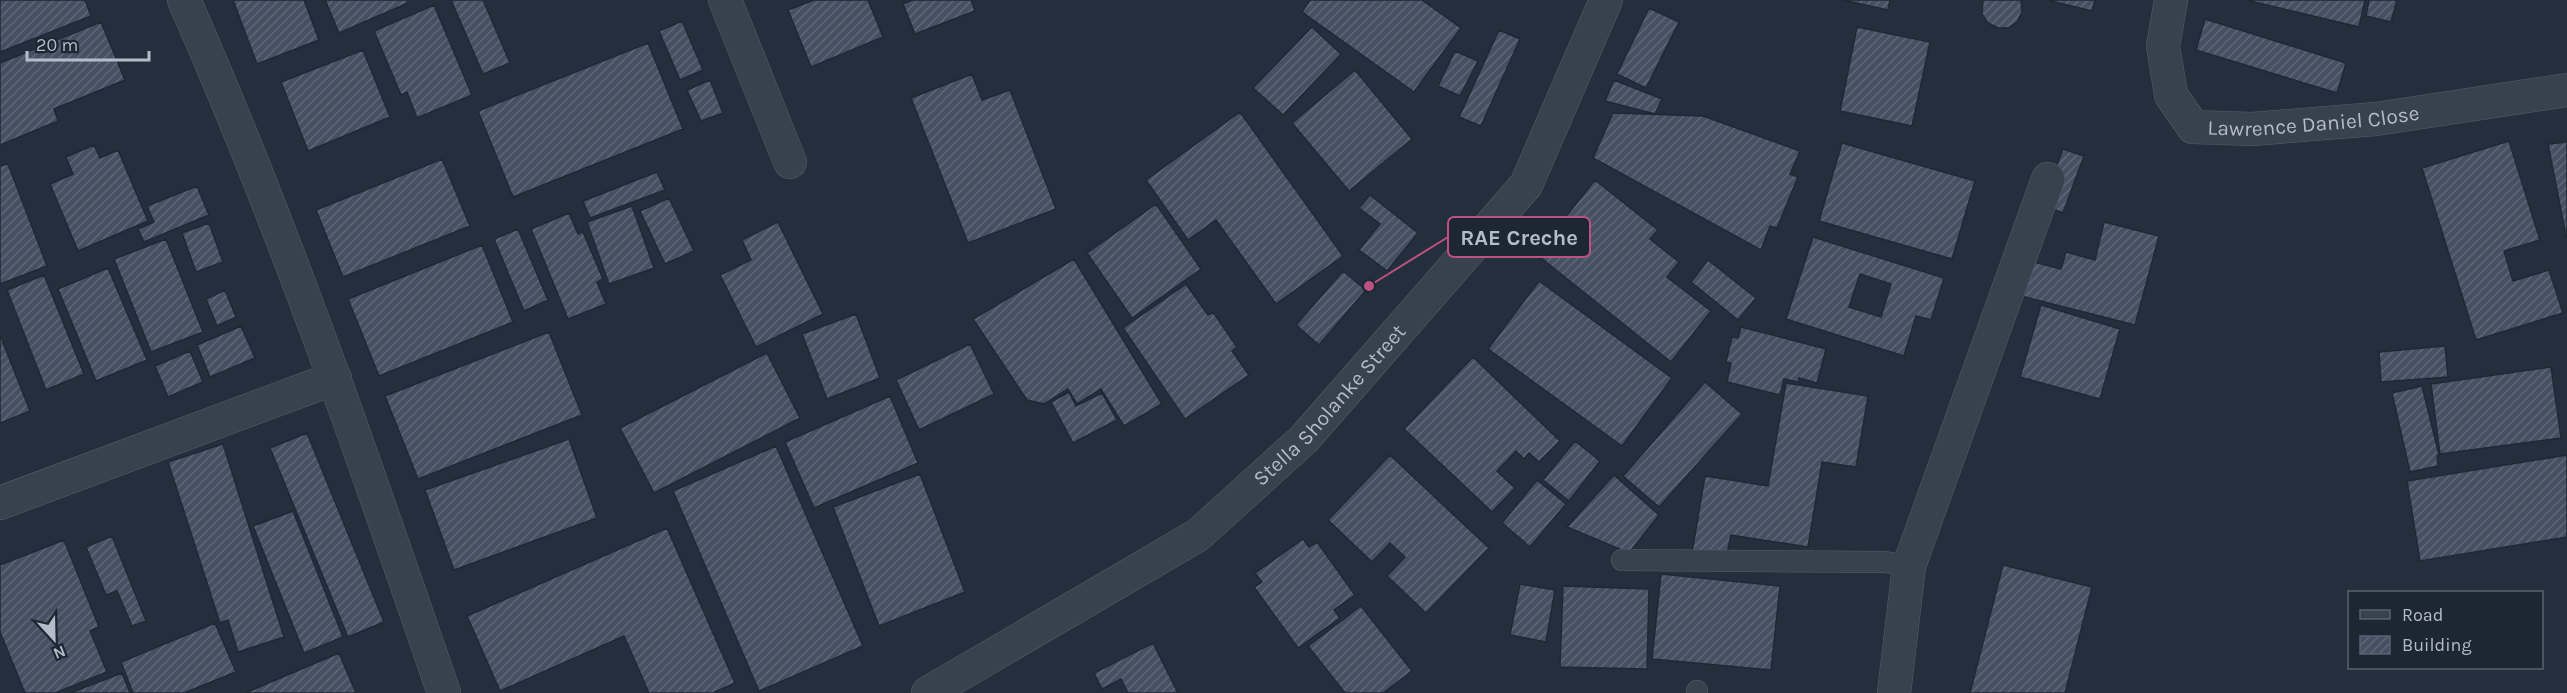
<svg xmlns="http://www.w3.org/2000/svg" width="2567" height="693" font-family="Karla,sans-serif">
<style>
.building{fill:url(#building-hatch);stroke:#1f2835;stroke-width:1.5;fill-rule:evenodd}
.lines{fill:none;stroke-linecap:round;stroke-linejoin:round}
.service-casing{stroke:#565f6c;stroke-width:22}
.minor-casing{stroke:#565f6c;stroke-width:34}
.service{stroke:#38414e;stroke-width:21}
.minor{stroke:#38414e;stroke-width:33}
.labels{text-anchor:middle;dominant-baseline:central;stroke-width:6;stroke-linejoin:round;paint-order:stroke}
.street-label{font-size:21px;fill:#b4bcc9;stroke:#1d2633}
.leader{fill:none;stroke:#bd5182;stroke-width:2}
.callout-dot{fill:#bd5182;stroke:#1d2633;stroke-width:2}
.callout{fill:#1d2633;stroke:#bd5182;stroke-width:2}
.callout-label{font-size:22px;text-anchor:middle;font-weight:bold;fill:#b4bcc9}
</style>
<defs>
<pattern id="building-hatch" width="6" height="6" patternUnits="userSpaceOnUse" patternTransform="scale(1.5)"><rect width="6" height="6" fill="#455162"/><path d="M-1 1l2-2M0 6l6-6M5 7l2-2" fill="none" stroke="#5d6877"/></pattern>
</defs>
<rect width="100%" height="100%" fill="#242f3e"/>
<path class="building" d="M0,0H85L91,16L0,52Z
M233,0H304L319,40L257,64Z
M325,0H407L408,3L339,33Z
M451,0H483L510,63L483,74Z
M814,0H868L883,37L811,67L788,10Z
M912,0H971L975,11L915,34L903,4Z
M1310,0H1422L1461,28L1414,92L1302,12Z
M1843,0H1890L1888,10Z
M1983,0H2021L2022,12L2017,22L2008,28H1998L1988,23L1982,14Z
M2047,0H2095L2092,11Z
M2246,0H2365L2359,27Z
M2369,0H2397L2391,22L2366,16Z
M434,5L472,95L417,118L407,92L401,95L374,31Z
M1649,8L1679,22L1646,88L1617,74Z
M2205,19L2346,63L2337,93L2196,50Z
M682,21L703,70L680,80L659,31Z
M101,22L125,80L54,109L58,121L0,145V63Z
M1312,27L1341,54L1283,115L1253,88Z
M1857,27L1930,42L1912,126L1840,111Z
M1499,30L1520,39L1481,126L1459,117Z
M648,43L683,129L513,197L478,111Z
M363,50L390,117L308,151L281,82Z
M1455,51L1478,61L1460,96L1438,86Z
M1355,70L1412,139L1349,191L1292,123Z
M972,74L982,100L1010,90L1056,209L968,243L911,98Z
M710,80L723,113L701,121L687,90Z
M1614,80L1662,99L1655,114L1605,101Z
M1240,112L1343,256L1276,304L1216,220L1188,240L1146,180Z
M1613,113L1703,116L1800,151L1790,174L1798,177L1777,228L1770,226L1761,250L1593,158Z
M2509,141L2540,240L2504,251L2513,281L2549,270L2563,313L2476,340L2422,168Z
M2567,142V236H2566L2548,144Z
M1842,143L1975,181L1952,259L1819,221Z
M94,145L100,158L118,150L148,221L78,251L50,184L73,174L66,157Z
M2063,149L2084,156L2063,213L2042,205Z
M442,159L470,226L343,277L316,210Z
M8,164L47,266L0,284V166Z
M657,172L665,190L590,218L583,201Z
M1595,180L1658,230L1650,239L1679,262L1667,277L1711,311L1671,362L1536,254Z
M197,186L209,215L144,242L138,229L154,222L147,206Z
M1370,195L1418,233L1387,271L1359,250L1380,224L1359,208Z
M669,198L694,251L665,264L640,211Z
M1156,204L1201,269L1132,318L1087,253Z
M632,206L654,268L609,284L587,222Z
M569,213L578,234L583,232L603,279L597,282L606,304L568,319L531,229Z
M778,222L823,314L756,347L720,275L751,260L742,240Z
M2104,222L2159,236L2135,325L2021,296L2030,261L2061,269L2066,252L2095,260Z
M209,223L223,262L196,272L182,233Z
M518,229L548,300L524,311L494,239Z
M1813,237L1944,278L1931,320L1916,316L1904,356L1786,319ZM1860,274L1891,284L1881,317L1849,307Z
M166,239L203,332L151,352L114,259Z
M482,245L513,322L379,376L348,299Z
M1074,259L1162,404L1124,426L1101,389L1077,404L1068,389L1044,404L1027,400L973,319Z
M1708,260L1756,298L1738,320L1691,282Z
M108,268L147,360L96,381L58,289Z
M1343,271L1366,290L1319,345L1296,325Z
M44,275L84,374L46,390L7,290Z
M1539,281L1672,378L1622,446L1488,349Z
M1186,284L1208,315L1213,312L1237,347L1232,351L1249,375L1185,419L1123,328Z
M225,290L236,317L217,326L206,299Z
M2041,305L2120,329L2100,399L2020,377Z
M856,314L880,378L827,399L802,334Z
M241,326L255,358L210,377L197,345Z
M1741,327L1826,349L1817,383L1799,378L1798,382L1784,379L1780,395L1727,382L1731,363L1726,362L1732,337L1738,338Z
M549,332L582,415L418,479L385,396Z
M0,335L30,411L0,423Z
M970,344L994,394L919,430L896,380Z
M2445,346L2448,377L2381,382L2379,352Z
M190,351L203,382L168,397L155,366Z
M767,353L800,418L654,493L620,428Z
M1473,357L1560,441L1539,462L1529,453L1524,459L1516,451L1497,471L1515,488L1492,512L1404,429Z
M2551,367L2561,438L2440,454L2431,384Z
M1705,382L1742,414L1659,507L1623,476Z
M1786,383L1868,396L1856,467L1822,462L1808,547L1731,535L1726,558L1692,552L1705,476L1768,486Z
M2422,386L2439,455L2437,456L2438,466L2410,472L2392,393Z
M1069,392L1076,406L1102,393L1117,420L1073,443L1051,402Z
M890,396L918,463L814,508L785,442Z
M307,433L384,622L348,637L270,448Z
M569,439L597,518L454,570L425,490Z
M1575,441L1600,461L1569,501L1543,480Z
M223,444L284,637L238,652L228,620L220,623L168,462Z
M776,446L863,646L759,691L673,491Z
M1390,455L1489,548L1426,613L1387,576L1405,557L1390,543L1372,562L1328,520Z
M2567,455V537L2420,561L2407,481Z
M920,474L965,592L879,626L833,507Z
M1614,475L1659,515L1629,553L1567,527Z
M1537,480L1566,504L1530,547L1502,523Z
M293,511L343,637L304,653L253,526Z
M667,528L735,683L713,693H649L624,636L500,691L467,616Z
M112,536L146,621L132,626L117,591L106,595L86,547Z
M1303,539L1309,547L1317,542L1355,595L1334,610L1340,618L1298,648L1254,587L1262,582L1255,573Z
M64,540L99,627L90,631L107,672L55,693H25L0,632V565Z
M2003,565L2092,587L2065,693H1970Z
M1661,574L1780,586L1771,670L1652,659Z
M1520,584L1555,590L1546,642L1510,635Z
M1563,586L1649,589L1647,669L1560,667Z
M1361,606L1412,671L1383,693H1345L1308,646Z
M215,623L236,672L184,693H133L121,662Z
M1153,643L1178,693H1128L1121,679L1102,689L1094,673Z
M339,653L356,693H245Z
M122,673L130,693H70Z"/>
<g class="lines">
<g class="service-casing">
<path id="service" d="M1622,560L1885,562L1909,566
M1697,693V691"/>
</g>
<g class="minor-casing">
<g id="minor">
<path d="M184,0C284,226 364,460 444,693"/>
<path d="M725,0L790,162"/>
<path id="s1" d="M2171,0L2163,46L2171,95L2193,127L2252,129L2376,119L2567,90"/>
<path d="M0,503L335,378"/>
<path id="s2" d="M928,693L1198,535L1304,439L1526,185L1606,0"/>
<path d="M1894,693L1909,566L2048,179"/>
</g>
</g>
<use href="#service" class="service"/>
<use href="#minor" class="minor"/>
</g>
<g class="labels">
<g class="street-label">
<text stroke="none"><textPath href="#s1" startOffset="256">Lawrence Daniel Close</textPath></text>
<text stroke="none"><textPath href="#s2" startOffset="498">Stella Sholanke Street</textPath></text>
</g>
</g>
<path class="leader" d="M1369 286L1448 237"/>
<circle class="callout-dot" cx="1369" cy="286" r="6"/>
<rect class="callout" x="1448" y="217" width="142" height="40" rx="6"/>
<g class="callout-label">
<text x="1519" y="245">RAE Creche</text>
</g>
<rect x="2348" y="591" width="195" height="78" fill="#1d2633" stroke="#59626f" stroke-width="1.5"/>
<rect x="2360" y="610" width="30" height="9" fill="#38414e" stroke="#59626f" stroke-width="1.5"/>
<text x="2402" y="621" font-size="18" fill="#b4bcc9">Road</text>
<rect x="2360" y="636" width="30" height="18" fill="url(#building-hatch)" stroke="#59626f" stroke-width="1.5"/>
<text x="2402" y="651" font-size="18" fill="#b4bcc9">Building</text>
<g transform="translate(54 639) rotate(158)" stroke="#1d2633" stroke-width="4.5" paint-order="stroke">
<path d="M0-4.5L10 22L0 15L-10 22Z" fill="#b4bcc9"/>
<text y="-9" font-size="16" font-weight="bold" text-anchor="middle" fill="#b4bcc9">N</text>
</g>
<path d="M27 51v9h122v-9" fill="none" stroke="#b4bcc9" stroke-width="3"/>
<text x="36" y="51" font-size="18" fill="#b4bcc9" stroke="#1d2633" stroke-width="4.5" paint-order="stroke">20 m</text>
</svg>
